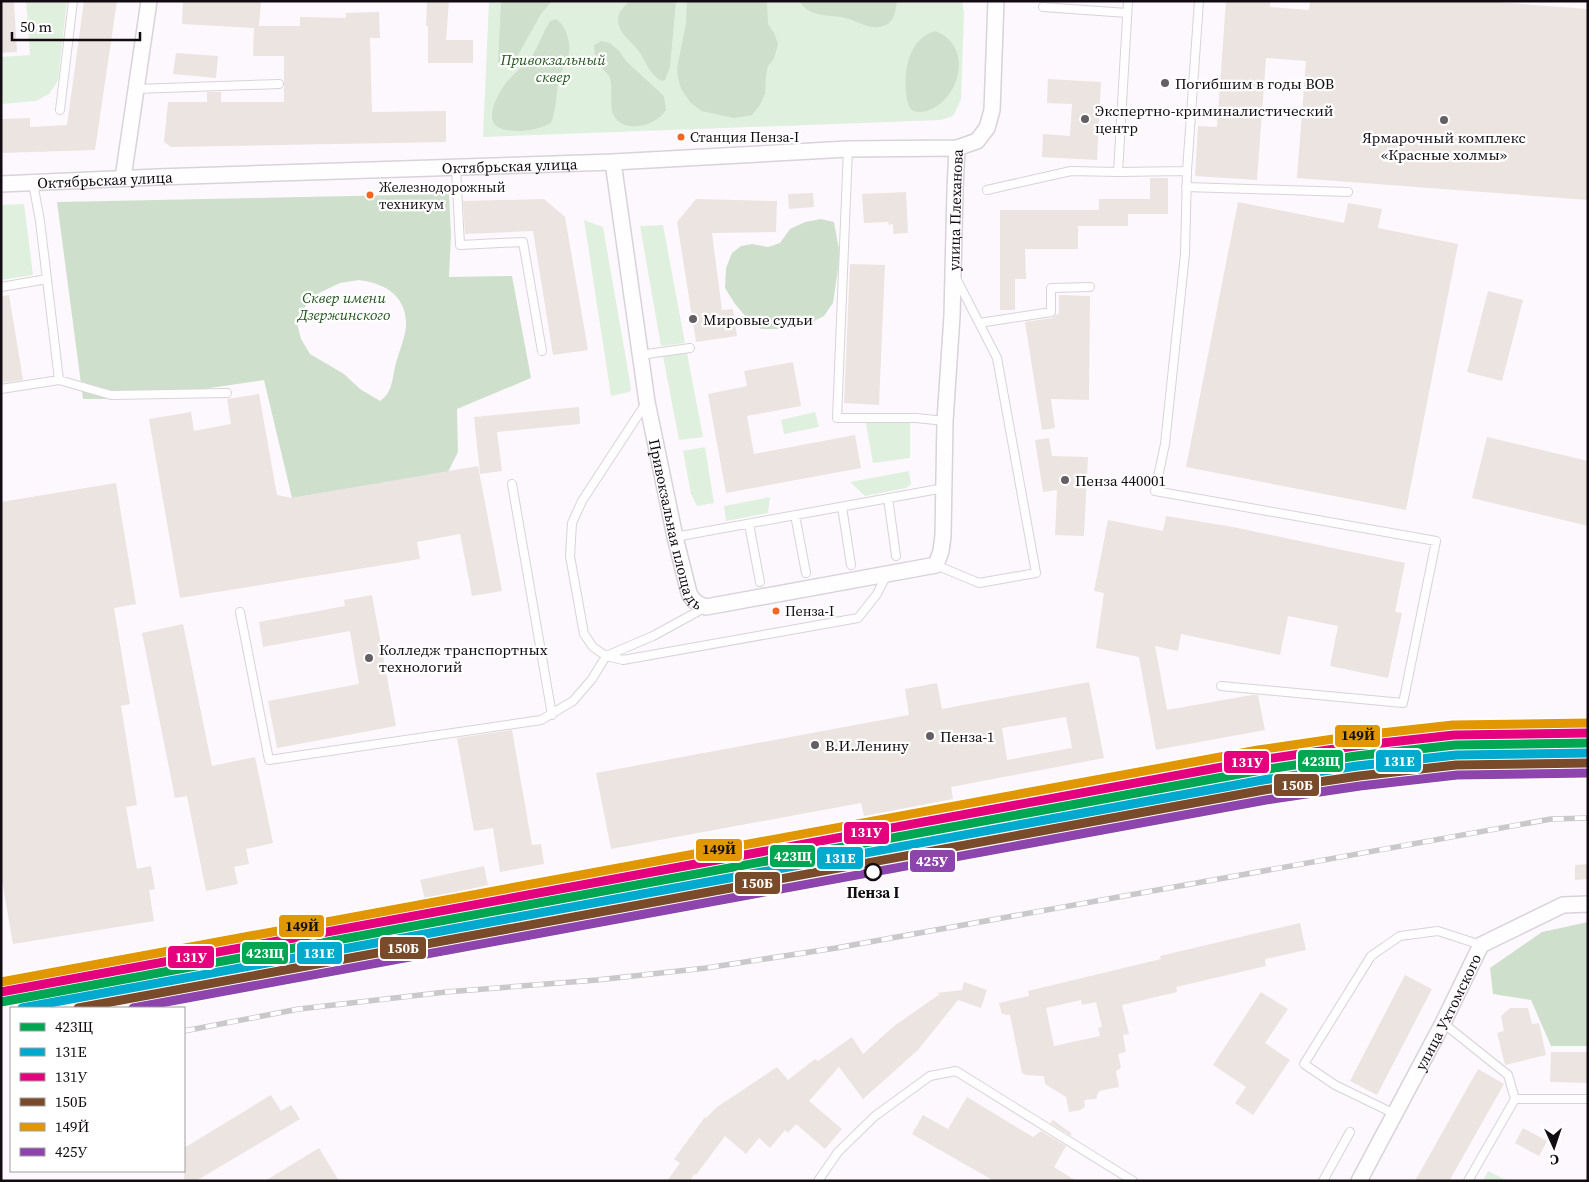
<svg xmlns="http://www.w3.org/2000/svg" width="1589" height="1182" font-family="'Source Serif 4',serif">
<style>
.green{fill:#e0f0de}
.forest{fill:#cee0cc;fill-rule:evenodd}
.building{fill:#ece4e0;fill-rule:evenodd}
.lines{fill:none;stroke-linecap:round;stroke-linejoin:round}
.service-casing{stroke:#d8d3d8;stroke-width:10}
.minor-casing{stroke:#d8d3d8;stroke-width:18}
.service{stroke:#fffeff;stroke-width:8}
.minor{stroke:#fffeff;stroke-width:15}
.rail-casing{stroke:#cac9ca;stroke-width:5.5}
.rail{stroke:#fff;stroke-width:4;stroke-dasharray:11;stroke-linecap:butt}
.rail-1-casing{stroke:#fff;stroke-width:12}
.rail-2-casing{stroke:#fff;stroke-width:12}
.rail-3-casing{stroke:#fff;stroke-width:12}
.rail-4-casing{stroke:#fff;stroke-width:12}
.rail-5-casing{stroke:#fff;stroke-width:12}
.rail-6-casing{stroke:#fff;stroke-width:12}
.rail-1{stroke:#00a651;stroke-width:9}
.rail-2{stroke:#00a9ce;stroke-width:9}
.rail-3{stroke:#e5007d;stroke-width:9}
.rail-4{stroke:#7a4b2a;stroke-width:9}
.rail-5{stroke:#e09702;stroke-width:9}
.rail-6{stroke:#8e44ad;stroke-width:9}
.poi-dot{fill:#645f64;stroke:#fff;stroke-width:2}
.bus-dot{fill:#f26522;stroke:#fff;stroke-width:2}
.stop-dot{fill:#fff;stroke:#120c12;stroke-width:2.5}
.labels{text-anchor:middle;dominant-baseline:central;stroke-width:4.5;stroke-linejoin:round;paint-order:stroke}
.bus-label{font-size:14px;fill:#120c12;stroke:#fff;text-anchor:start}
.park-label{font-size:15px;font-style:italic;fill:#23551f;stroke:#fff}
.poi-label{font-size:15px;fill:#120c12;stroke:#fff;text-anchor:start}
.street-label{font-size:15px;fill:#120c12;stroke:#fff}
.stop-label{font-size:15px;font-weight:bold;fill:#120c12;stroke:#fff}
.line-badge{stroke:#fff;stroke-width:2}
.badge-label{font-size:14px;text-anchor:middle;font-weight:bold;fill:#fff}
.pale-badge-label{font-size:14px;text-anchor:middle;font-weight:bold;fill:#111}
</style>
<rect width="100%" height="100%" fill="#fdf8fd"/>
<path class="green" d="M26,1H67L58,80L54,87L49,94L36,101L1,104V57L30,55Z
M489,1H962L964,12L961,100L953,116L941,120L483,137Z
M24,204L33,275L1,280V205Z
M584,220L603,227L629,376L631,390L629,392L611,396Z
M663,225L685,343L661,346L640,226Z
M687,353L703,437L679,440L663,356Z
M815,412L819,427L784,434L781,420Z
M910,422V458L873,463L866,423Z
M705,447L714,503L697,506L691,494L683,451Z
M909,471L911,484L906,488L865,496L850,482Z
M770,497L768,513L726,521L724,506Z
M1488,1171L1508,1181H1483Z"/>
<path class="forest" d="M501,1H552L541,14L517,57C511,63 505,69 498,62Z
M629,1H676L670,67L665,80L662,81C649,75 646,61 638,50C631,41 619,34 618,21C617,13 624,7 629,1Z
M687,1H767L768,24L774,33L778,44L774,59L768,66L766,75L765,94L760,105L752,115L734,118L701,111L690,102L681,89L678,78L677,68L686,23Z
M799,1H897C896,8 895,18 889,23C874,34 859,21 845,18C828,14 810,18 799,1Z
M556,19C567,25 572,47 568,58C564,68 560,73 558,84C556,97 556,111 551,123C538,130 521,133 506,130C482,126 494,101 503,87C511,75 523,67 532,56C539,45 543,32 550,21Z
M935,31C974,45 961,100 927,111C922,112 916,113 912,110C907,106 907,98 906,92C904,68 909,39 935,31Z
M601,41L610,43L619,51L626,61L664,96L666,110C657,125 625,135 614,116C609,108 613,89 610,78C608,72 601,69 598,64C595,58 594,51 594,45Z
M449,194L451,235L449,277L512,276L531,378L457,409L458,452L448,472L292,498L264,380L135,399H83L57,202ZM359,280C384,283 405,295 406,322C407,333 399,352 396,363C392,378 393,392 380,401L360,389L344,374L310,354L301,339L297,323L306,305L319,293L340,283Z
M821,219L834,222L840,255L833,303L824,316L810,323L787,329H761L747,318L735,304L725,288L726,268L732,253L741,246L752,244L768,247L780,243L790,229L805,222Z
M1588,922V1046H1551L1531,1000L1493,994L1490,968L1542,932Z"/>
<path class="building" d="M1,1H14L17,52L1,53Z
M84,1H117L95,150L1,153V119L30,118V127L67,125Z
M183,1H261L259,26H300V17L346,18V13L379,12L380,38H370L372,112L446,111V142L171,147L164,142L168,102H207V92H221V102H284V56H253L254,28L182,24Z
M427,1H449L446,40H473V63H428V26H426Z
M1226,1H1270V7L1309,10L1310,1H1481L1588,9V200L1297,178L1306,61L1266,58L1257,180L1195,176L1198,126L1217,127Z
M176,53L218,56L216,78L173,74Z
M1048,79L1101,82L1097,160L1042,157L1043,134L1070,136L1072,104L1047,103Z
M1150,178H1168V214H1128V226H1078V249H1025L1026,279H1015V310H1000V210H1099V199H1150Z
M906,192L908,233L893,234V224L889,225L888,222L864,223L862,194Z
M813,193L814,207L789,209L788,194Z
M544,199L565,217L588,350L553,355L533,231L465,234L463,201Z
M696,199L777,201L776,232L712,233L722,310L733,309L737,336L696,342L677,222Z
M1238,202L1344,223L1348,203L1382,209L1378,228L1458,244L1406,510L1186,467Z
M850,264L885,265L879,405L844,403Z
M1488,291L1523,300L1502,381L1467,372Z
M9,295L23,380L1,383V296Z
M1059,295L1090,296L1089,400L1051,399L1055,428L1042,430L1025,322L1052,318L1059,313Z
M793,362L801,406L747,416L754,454L855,435L861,468L726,493L708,394L747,386L744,371Z
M259,394L277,495L292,498L478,466L502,591L472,596L460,534L417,542L420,559L180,598L149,419L191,412L194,431L231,424L227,399Z
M579,407L580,424L497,432L502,471L480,474L474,417Z
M1487,437L1588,461V526L1472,498Z
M1049,438L1052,456L1088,457L1084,536L1055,535L1057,490L1043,492L1035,440Z
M116,483L136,604L114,608L130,704L121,706L137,805L126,807L137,869L151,866L155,889L149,890L154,921L13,944L1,875V502Z
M1166,516L1233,527L1405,563L1395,612L1402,613L1388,678L1330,666L1338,626L1288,616L1280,655L1181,634L1178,651L1155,646L1167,710L1252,695H1258L1265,730L1156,750L1139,657L1096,648L1104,593L1094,591L1108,520L1163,531Z
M372,595L396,726L277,748L268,701L359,684L350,631L263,647L259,622L345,606L344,600Z
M183,624L212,766L255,757L273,843L246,849L249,864L234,867L238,884L206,891L187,796L175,798L142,633Z
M1089,682L1104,758L951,787L953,799L864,816L861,803L611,849L596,773L909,715L905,689L937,683L942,709ZM1066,717L1072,748L1007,760L1002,728Z
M512,730L532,845L541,844L544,864L500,872L493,828L474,831L457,738Z
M1588,864V879L1575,880V865Z
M484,866L488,885L425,899L420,880Z
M1300,923L1306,950L1265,959L1266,966L1176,987L1177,992L1122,1005L1129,1034L1123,1035L1126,1052L1118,1054L1121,1068L1116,1071L1119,1087L1099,1091L1096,1099L1084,1100L1085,1107L1080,1110L1069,1112L1066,1097L1045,1084L1044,1076L1026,1075L1022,1073L1010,1015L1002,1014L999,1003L1029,996L1028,991L1161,959L1160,956ZM1081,1000L1082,1005L1096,1002L1102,1027L1098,1028L1100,1036L1054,1046L1046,1008Z
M1405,975L1432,989L1377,1095L1350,1081Z
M964,982L987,990L981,1008L958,1000L918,1050L863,1099L839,1067L809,1101L842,1129L825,1149L796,1124L788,1133L785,1130L770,1148L759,1138L746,1154L725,1136L696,1175L694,1174L690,1181H667L680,1163L674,1159L705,1117L706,1118L717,1107L777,1067L788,1080L815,1059L818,1061L852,1037L863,1054L894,1026L940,994L936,993L962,990Z
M1261,992L1288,1009L1265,1043L1290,1060L1253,1115L1235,1103L1246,1087L1213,1065Z
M1510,1008H1528L1532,1024L1539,1023L1546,1055L1505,1065L1497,1033L1504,1031L1501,1016Z
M1551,1052H1588V1083L1550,1082Z
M1478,1069L1504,1084L1452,1176L1449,1181H1415Z
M271,1095L281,1111L291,1105L300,1119L196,1181H184V1148Z
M967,1097L1033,1137L1041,1131L1066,1146L1054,1167L1076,1181H994L912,1134L923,1115L948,1129Z
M1053,1120L1071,1133V1136L1050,1123Z
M1523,1128L1547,1141L1539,1156L1515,1143Z
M319,1148L339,1181H265Z"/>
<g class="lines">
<g class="service-casing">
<path id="service" d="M1043,7L1127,13
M136,89L279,84
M60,110L73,1
M848,149L837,418H916L945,421
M456,168L460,245L523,242L542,351
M1187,171L1185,254L1165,444L1155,491L1436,541L1403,703L1221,686
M1118,172L1128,1
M33,183L40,221L59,380
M1186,187L1348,192
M987,190L1071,171L1118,172L1187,171L1199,1
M1,287L47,279
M979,323L1051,312V288L1090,287
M640,355L690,348
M1,389L59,380L111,395L227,393
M646,403L582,501L572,523L570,556L584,634L593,647L606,656L623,660L858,618L877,594L887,574
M512,484L552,715
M888,498L896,556
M842,507L851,565
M795,515L806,573
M749,524L760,582
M675,537L944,488
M936,565L979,583L1036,573L997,358L956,278
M240,612L269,760L541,720L573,701L592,679L606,656L653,636L706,607
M1443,1023L1508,1075L1515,1099
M1395,1114L1335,1085L1304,1064L1371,956L1400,936L1438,931L1481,945
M818,1181L838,1152L875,1116L930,1076L956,1071L1133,1181
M1323,1181L1350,1132
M1468,1181L1515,1099H1588"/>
</g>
<g class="minor-casing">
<g id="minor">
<path id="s1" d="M613,162L647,402L675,537L689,593C693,601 697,604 706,607L936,565L941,551L943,536L945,421L952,316L955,190L957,148"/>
<path d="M123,178L149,1"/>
<path id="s2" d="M1,184L158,177L613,162L848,149L957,148L977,141L987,128L992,110L996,1"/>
<path id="s3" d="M1359,1181L1443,1023L1481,945L1563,905L1588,904"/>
</g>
</g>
<use href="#service" class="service"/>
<use href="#minor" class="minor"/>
<g class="rail-casing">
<path id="rail" d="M184,1031L299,1009L446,992L597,980L706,968L836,948L1551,819L1588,818"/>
</g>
<use href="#rail" class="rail"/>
<g class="rail-1-casing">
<path id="rail-1" d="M1,1002L1261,770L1356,756L1455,745L1588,743"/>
</g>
<g class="rail-2-casing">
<path id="rail-2" d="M22,1008L1263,780L1357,766L1456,755L1588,753"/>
</g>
<g class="rail-3-casing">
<path id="rail-3" d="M1,992L1260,760L1355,746L1454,735L1588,733"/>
</g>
<g class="rail-4-casing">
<path id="rail-4" d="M78,1008L1264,790L1359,776L1456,765L1588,763"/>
</g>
<g class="rail-5-casing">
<path id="rail-5" d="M1,982L1258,750L1354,736L1453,725L1588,723"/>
</g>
<g class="rail-6-casing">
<path id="rail-6" d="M133,1008L1266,800L1360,786L1457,775L1588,773"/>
</g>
<use href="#rail-1" class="rail-1"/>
<use href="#rail-2" class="rail-2"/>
<use href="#rail-3" class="rail-3"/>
<use href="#rail-4" class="rail-4"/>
<use href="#rail-5" class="rail-5"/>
<use href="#rail-6" class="rail-6"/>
</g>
<g class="poi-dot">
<circle cx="1165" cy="83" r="5"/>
<circle cx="1085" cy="119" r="5"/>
<circle cx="1444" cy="120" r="5"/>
<circle cx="693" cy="319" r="5"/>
<circle cx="1065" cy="480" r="5"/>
<circle cx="369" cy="658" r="5"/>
<circle cx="930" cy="736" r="5"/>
<circle cx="815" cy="745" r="5"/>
</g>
<g class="bus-dot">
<circle cx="681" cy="137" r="4.5"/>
<circle cx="370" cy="195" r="4.5"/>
<circle cx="776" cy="611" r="4.5"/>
</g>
<circle class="stop-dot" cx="873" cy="872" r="8"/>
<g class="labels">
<g class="bus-label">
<text x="690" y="137">Станция Пенза-I</text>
<text x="379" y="187">Железнодорожный<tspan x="379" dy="17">техникум</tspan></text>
<text x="785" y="611">Пенза-I</text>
</g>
<g class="park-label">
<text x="553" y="59">Привокзальный<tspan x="553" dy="17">сквер</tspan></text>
<text x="344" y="297">Сквер имени<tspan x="344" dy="17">Дзержинского</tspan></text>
</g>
<g class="poi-label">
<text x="1175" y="83">Погибшим в годы ВОВ</text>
<text x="1095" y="110">Экспертно-криминалистический<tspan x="1095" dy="17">центр</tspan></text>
<text x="1444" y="137" text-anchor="middle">Ярмарочный комплекс<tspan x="1444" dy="17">«Красные холмы»</tspan></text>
<text x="703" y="319">Мировые судьи</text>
<text x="1075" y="480">Пенза 440001</text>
<text x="379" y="649">Колледж транспортных<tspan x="379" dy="17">технологий</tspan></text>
<text x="940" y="736">Пенза-1</text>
<text x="825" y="745">В.И.Ленину</text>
</g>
<g class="street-label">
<text stroke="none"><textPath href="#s2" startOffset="509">Октябрьская улица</textPath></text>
<text stroke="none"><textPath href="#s2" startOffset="104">Октябрьская улица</textPath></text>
<text stroke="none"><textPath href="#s1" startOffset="1051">улица Плеханова</textPath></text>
<text stroke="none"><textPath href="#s1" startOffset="368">Привокзальная площадь</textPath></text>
<text stroke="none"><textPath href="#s3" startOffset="191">улица Ухтомского</textPath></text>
</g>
<g class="stop-label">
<text x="873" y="892">Пенза I</text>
</g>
</g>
<g class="line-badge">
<rect x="1334" y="724" width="47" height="24" rx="5" fill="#e09702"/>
<rect x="1297" y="749" width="47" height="24" rx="5" fill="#00a651"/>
<rect x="1375" y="749" width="47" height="24" rx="5" fill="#00a9ce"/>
<rect x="1223" y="750" width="47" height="24" rx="5" fill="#e5007d"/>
<rect x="1273" y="773" width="47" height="24" rx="5" fill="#7a4b2a"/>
<rect x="843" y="821" width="47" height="24" rx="5" fill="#e5007d"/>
<rect x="695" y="838" width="48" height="24" rx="5" fill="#e09702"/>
<rect x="769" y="844" width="47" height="24" rx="5" fill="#00a651"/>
<rect x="816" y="846" width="48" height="24" rx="5" fill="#00a9ce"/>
<rect x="909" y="849" width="47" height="24" rx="5" fill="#8e44ad"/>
<rect x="734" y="871" width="47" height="24" rx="5" fill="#7a4b2a"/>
<rect x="278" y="914" width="47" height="24" rx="5" fill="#e09702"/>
<rect x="379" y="936" width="48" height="24" rx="5" fill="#7a4b2a"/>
<rect x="296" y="941" width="47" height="24" rx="5" fill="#00a9ce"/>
<rect x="241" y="941" width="48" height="24" rx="5" fill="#00a651"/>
<rect x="167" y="945" width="48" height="24" rx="5" fill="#e5007d"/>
</g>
<g class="badge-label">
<text x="1321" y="766">423Щ</text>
<text x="1399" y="766">131Е</text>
<text x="1247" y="767">131У</text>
<text x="1297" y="790">150Б</text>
<text x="866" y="837">131У</text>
<text x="793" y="861">423Щ</text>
<text x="840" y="863">131Е</text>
<text x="932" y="866">425У</text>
<text x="757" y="888">150Б</text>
<text x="403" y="953">150Б</text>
<text x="319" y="958">131Е</text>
<text x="265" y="958">423Щ</text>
<text x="191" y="962">131У</text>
</g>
<g class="pale-badge-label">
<text x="1358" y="740">149Й</text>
<text x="719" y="854">149Й</text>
<text x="302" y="931">149Й</text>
</g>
<rect width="1589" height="1182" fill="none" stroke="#120c12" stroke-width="5"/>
<rect x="10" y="1007" width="175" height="165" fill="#ffffff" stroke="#a09ea0"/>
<rect x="20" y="1023" width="25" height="8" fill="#00a651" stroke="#a09ea0"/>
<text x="55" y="1032" font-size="15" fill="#120c12">423Щ</text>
<rect x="20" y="1048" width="25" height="8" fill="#00a9ce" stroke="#a09ea0"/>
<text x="55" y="1057" font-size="15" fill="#120c12">131Е</text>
<rect x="20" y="1073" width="25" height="8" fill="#e5007d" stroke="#a09ea0"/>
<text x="55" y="1082" font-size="15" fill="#120c12">131У</text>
<rect x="20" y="1098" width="25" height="8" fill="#7a4b2a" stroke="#a09ea0"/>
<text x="55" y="1107" font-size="15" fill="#120c12">150Б</text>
<rect x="20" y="1123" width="25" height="8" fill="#e09702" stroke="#a09ea0"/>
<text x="55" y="1132" font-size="15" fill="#120c12">149Й</text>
<rect x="20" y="1148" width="25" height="8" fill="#8e44ad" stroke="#a09ea0"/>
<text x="55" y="1157" font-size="15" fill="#120c12">425У</text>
<g transform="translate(1554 1147) rotate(177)" stroke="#ffffff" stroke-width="4" paint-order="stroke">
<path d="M0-4L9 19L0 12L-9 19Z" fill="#120c12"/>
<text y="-8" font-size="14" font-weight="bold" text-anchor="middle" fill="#120c12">С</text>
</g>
<path d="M12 32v8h128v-8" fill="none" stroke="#120c12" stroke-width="2.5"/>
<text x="20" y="32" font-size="15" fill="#120c12" stroke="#ffffff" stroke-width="4" paint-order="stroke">50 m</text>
</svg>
